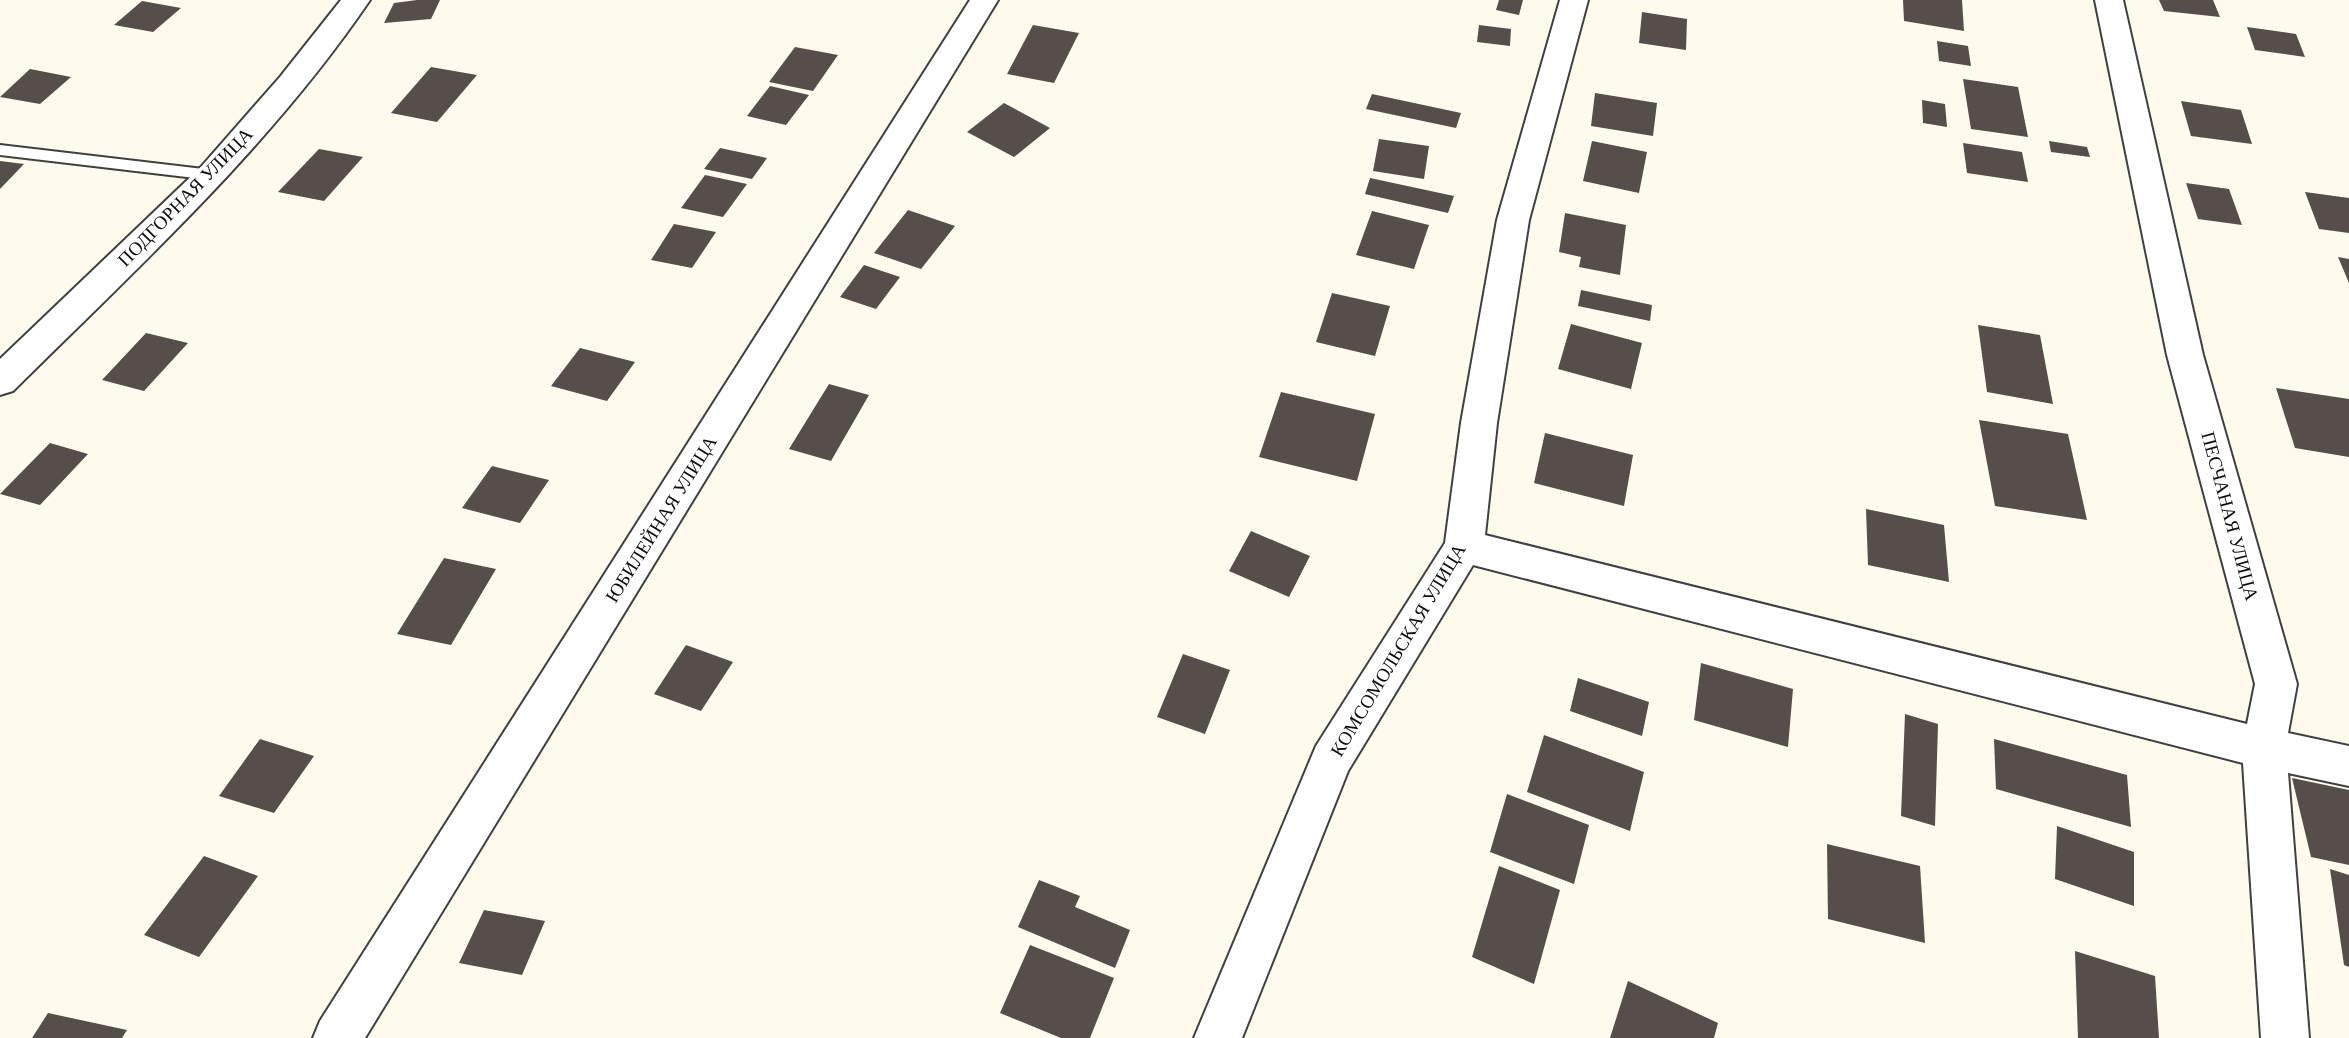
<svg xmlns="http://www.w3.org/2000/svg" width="2349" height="1038" font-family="Georgia,serif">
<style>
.building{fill:#554e4a}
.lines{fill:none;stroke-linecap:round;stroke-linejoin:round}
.lane-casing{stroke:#404040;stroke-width:4}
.street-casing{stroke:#404040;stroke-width:4}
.lane{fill:#fff;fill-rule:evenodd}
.street{fill:#fff;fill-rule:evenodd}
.labels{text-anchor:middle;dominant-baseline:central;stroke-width:7;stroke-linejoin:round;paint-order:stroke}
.street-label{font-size:19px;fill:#0d0d0d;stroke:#fff}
</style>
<rect width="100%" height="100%" fill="#fefbed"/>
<path class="building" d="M417,0H440L431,19L384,23L394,3Z
M1499,0H1523L1519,15L1496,10Z
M1903,0H1962L1964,31L1904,21Z
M2159,0H2213L2220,17L2164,11Z
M142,1L181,8L153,32L114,25Z
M1642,12L1687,19L1686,50L1639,43Z
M1033,25L1079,33L1054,83L1007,74Z
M1479,25L1511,29L1510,46L1477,42Z
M2247,27L2296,34L2305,57L2255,50Z
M1937,41L1968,46L1971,66L1939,61Z
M795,47L838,55L813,91L769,82Z
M431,67L477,75L437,122L391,113Z
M30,69L71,77L40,104L0,97Z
M1963,79L2018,87L2028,137L1971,129Z
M770,86L809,95L786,125L747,116Z
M1595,93L1657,103L1653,136L1591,126Z
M1372,94L1461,113L1456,128L1366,109Z
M1922,100L1945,104L1947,127L1923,123Z
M2181,101L2241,110L2252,144L2191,136Z
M1004,103L1050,128L1014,157L967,132Z
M1379,139L1429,146L1424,179L1373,171Z
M1592,141L1647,152L1639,193L1583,181Z
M2049,141L2087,147L2090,157L2051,152Z
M1963,143L2022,152L2028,182L1967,173Z
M720,148L767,158L752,179L704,169Z
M319,149L363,157L324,201L278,192Z
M0,161L24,164L0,189Z
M705,175L747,184L723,217L681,208Z
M1370,178L1454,196L1448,213L1365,194Z
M2186,183L2229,189L2242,225L2198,219Z
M2305,192L2349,198V233L2319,229Z
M908,210L955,226L921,269L874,253Z
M1372,211L1429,225L1414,269L1356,255Z
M1565,213L1626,225L1620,275L1579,267L1581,257L1559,252Z
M674,224L716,232L692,268L651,260Z
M2338,257L2349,259V283Z
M864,265L900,277L876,309L840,297Z
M1581,290L1652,305L1650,321L1578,306Z
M1332,293L1390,306L1375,356L1316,342Z
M1571,324L1642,343L1631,389L1558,369Z
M1978,325L2040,335L2053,404L1987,392Z
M146,333L188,343L144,391L102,380Z
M580,348L635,362L607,401L551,386Z
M829,384L869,395L831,461L789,449Z
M2276,388L2349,399V457L2295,448Z
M1281,392L1375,414L1357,481L1259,457Z
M1979,420L2068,434L2087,520L1995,506Z
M1545,433L1633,455L1624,506L1534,483Z
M50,443L88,454L40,505L0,494Z
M492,466L549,480L520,523L462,508Z
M1866,509L1944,525L1949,582L1868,565Z
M1251,531L1310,556L1289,597L1229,571Z
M444,558L496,569L451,645L397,634Z
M686,645L733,662L701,711L654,694Z
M1183,654L1230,670L1205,734L1157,717Z
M1701,663L1793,689L1788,747L1694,720Z
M1578,678L1649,702L1642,736L1570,711Z
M1905,714L1938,724L1935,826L1901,816Z
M1544,735L1644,772L1630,831L1527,792Z
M260,739L314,756L274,813L219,796Z
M1994,739L2127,775L2131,827L1996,789Z
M2292,778L2349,790V865L2311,857Z
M1507,794L1589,825L1574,884L1490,852Z
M2057,826L2134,852V906L2055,879Z
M1827,844L1920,866L1925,943L1828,919Z
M204,856L258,876L199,957L144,935Z
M1499,866L1560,890L1534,984L1472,957Z
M2330,869L2349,875V967L2344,965Z
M1039,880L1080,896L1075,907L1130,930L1115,968L1018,927Z
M484,910L545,921L522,975L459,963Z
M1030,945L1114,978L1090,1038H1061L1000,1013Z
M2075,951L2155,976L2159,1038H2078Z
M1628,981L1718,1023L1714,1038H1610Z
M48,1013L127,1030L122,1038H32Z"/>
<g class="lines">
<g class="lane-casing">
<path id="lane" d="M0,145L212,170L220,175L212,180L0,155Z"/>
</g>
<g class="street-casing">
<path id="street" d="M341,0H370C270,147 138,267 13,391L0,395V359L201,167L280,77Z
M970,0H998L365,1038H313L320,1021Z
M1560,0H1588L1529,220L1497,423L1485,535L2247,724L2255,684L2167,355L2095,0H2123L2203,355L2297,684L2288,733L2349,746V786L2288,773L2309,1038H2261L2243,763L1473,565L1348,771L1242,1038H1194L1316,746L1445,543L1461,423L1497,220Z"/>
</g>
<use href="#lane" class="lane"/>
<use href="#street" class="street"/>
</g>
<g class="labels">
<g class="street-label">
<text transform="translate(185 197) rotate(-46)">ПОДГОРНАЯ УЛИЦА</text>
<text transform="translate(2230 516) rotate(75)">ПЕСЧАНАЯ УЛИЦА</text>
<text transform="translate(661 519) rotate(-58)">ЮБИЛЕЙНАЯ УЛИЦА</text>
<text transform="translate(1398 650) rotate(-59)">КОМСОМОЛЬСКАЯ УЛИЦА</text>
</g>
</g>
</svg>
